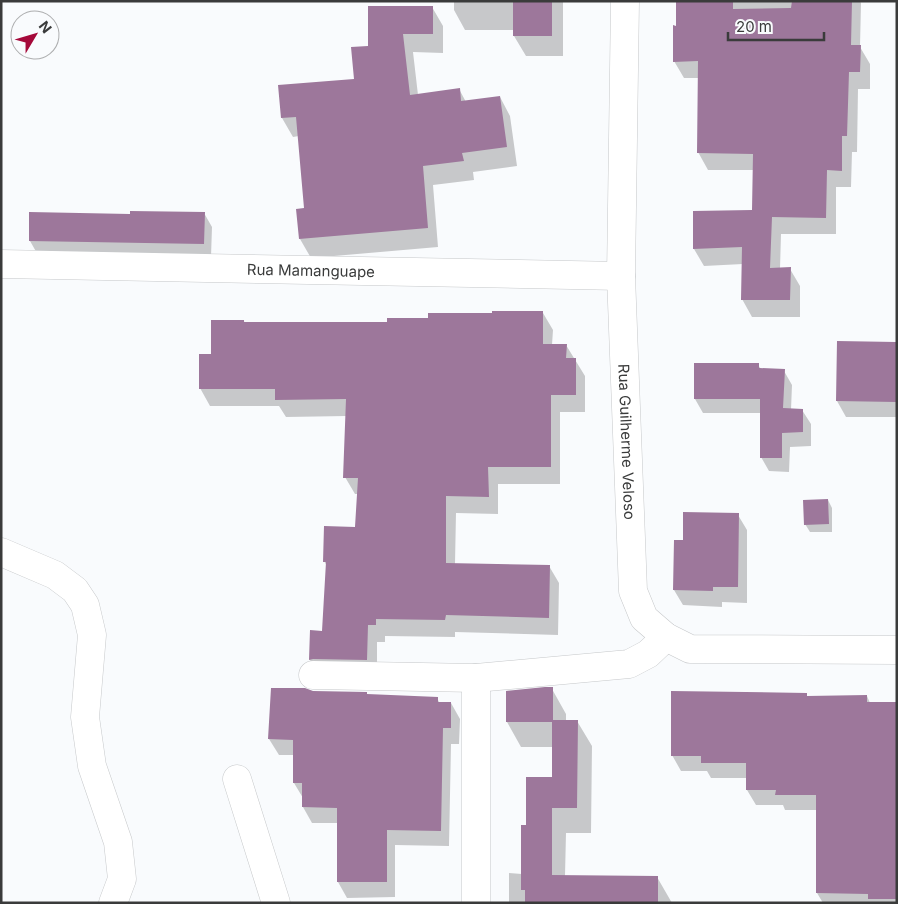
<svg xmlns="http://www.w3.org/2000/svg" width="898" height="904" font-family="Inter,sans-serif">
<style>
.shadow{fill:#0003}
.building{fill:#9d779b}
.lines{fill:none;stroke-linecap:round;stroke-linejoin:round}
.street-casing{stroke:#c6c8ca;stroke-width:29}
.street{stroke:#fff;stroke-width:28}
.labels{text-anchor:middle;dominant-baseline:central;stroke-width:5;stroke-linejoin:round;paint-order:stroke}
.street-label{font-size:15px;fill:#3a3b3b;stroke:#f9fbfd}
</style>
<rect width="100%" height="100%" fill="#f9fbfd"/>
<path class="shadow" d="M454,1H563V56H526L514,36V30H465L454,10Z
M677,1H860L861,3L860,47L870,64V89H858L857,152H852L851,187H836V234H781L780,269H790L800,286V317H752L742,299L743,264L704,266L694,249V212L754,211V170H708L698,152L699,78H684L674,61L677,27Z
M432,7L443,26V53L413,52L418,95L459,89L466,102L500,97L510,116L517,166L473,172L474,180L433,185L438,247L311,258L300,239L305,209L299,136L293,137L282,118L280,86L356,80L369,47Z
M204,213L212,227L211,257L38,255L30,241L131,216Z
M543,313L553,330L552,345H566L585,376V412H560V484H498V514L456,513L455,564L549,566L559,583L558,635L455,632V637L385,636V642H377V677H320L310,660L311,632H324L327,566L324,561L356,528L358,494H355L345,477L347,416L286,417L279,406H210L200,388L213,355L244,321L245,324L388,323L429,319Z
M838,342L895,343L897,345V417H846L837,401Z
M695,364L758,365L761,369L784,371L792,385L791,410H802L811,424V446L790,447L789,472L769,471L761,457V413H703L695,399Z
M828,500L832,508V532H810L805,524Z
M738,515L747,530V603L722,602V607L683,605L674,590L684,541Z
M552,689L566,714V721H577L592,746L591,833H566L565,876L657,877L672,903H509V873L522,874L527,826L554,778L553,747H521L507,722Z
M313,692L368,696L437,698L440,704L451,703L460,719L459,744H451L449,846L395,845V897L347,898L338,882V823H312L303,807V798L294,783V755H279L269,739Z
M867,696L870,703H897V903H823L817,893L818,810H785L783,805H756L747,790V778H711L707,771H681L672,755L807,697Z"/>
<path class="building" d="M513,1H552V36H513Z
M676,1H733V9L791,8L792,1H852L851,45H861L860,72H849L847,136H842V171L827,170L826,218L772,217L770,268L791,267L790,300H741L742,247L693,249V211L752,210L753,154L697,153L698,61L673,62V25L676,26Z
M368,6H433V34H403L410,95L460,88L461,101L500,96L507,147L462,153L464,161L423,166L428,228L299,239L296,209L304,208L296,117L281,118L278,85L354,79L351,47L368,46Z
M130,211L205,212L204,244L29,241V212L130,214Z
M492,311H543V344H567L566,358H576V395H551V467H488L489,497L446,496V563L550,565L549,618L446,615L445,620L376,619V625H368L367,660L313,659L309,660L310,630L322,631L326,562H323L324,526L355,527L358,478H343L346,399L275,400V389H199V354H211V320H244V322H387V318H428V313H492Z
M837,341L896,342V402L836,401Z
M694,363H759V368L785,369L783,408L803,409V432L782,433V458H760V399H694Z
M828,499L829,524L804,525L803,500Z
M683,512L739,513L738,587H713V591L673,590L674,540H683Z
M545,687H553V720H578L577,808H552V875L658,876V903H525V890H521V825H526V777H552V722H506V691Z
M271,688H305L313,691L367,692V694L438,697V702H451V728H443L441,831L387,830V882H337V808L302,807V783H293V740L268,739Z
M671,691L807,693V696L867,695V702H897V895H896V899H868V894L816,893V795H775L776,790H746V763H701V756H671Z"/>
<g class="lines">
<g class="street-casing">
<g id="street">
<path id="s1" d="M625,1L621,276L633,591L644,618L666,637L690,649L897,650"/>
<path id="s2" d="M1,264L621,276"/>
<path d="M1,552L55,575L75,590L85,605L92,635L85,717L92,766L118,842L122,879L113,903"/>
<path d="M313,675L476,678L629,664L648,654L666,637"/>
<path d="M476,678V903"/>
<path d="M237,779L276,903"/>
</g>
</g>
<use href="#street" class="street"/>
</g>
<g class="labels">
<g class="street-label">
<text stroke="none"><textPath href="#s2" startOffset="310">Rua Mamanguape</textPath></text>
<text stroke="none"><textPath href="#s1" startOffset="441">Rua Guilherme Veloso</textPath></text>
</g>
</g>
<rect width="898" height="904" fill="none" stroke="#3a3b3b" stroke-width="5"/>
<g transform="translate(35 35) rotate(52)"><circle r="24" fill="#f9fbfd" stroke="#adaeaf"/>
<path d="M0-4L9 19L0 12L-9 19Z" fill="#a5093a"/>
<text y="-8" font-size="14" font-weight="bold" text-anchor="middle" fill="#3a3b3b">N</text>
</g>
<path d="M728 32v8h96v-8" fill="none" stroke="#3a3b3b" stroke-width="2.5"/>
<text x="736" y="32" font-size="15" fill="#3a3b3b" stroke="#f9fbfd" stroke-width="4" paint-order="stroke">20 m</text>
</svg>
